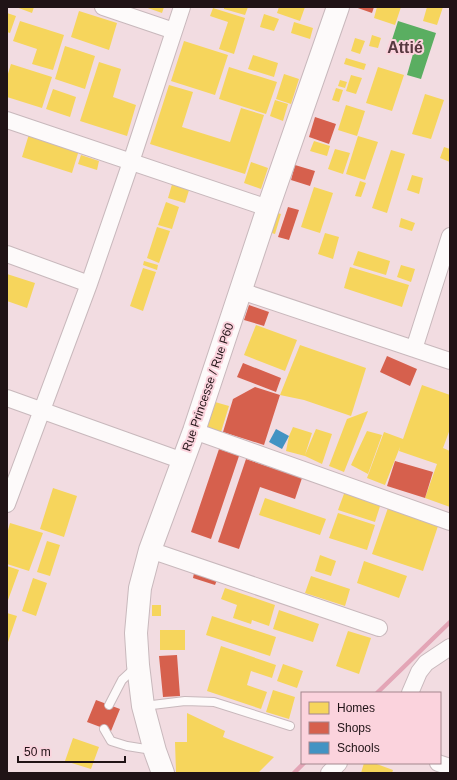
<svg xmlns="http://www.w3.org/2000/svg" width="457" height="780" font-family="Arial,sans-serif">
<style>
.homes{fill:#f6d55c}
.shops{fill:#d6604d}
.schools{fill:#4393c3}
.public{fill:#5aae61}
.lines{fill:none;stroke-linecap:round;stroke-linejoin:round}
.stream{stroke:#e3a5b6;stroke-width:4.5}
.lane-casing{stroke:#c8b8bc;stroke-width:10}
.street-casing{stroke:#c8b8bc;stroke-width:18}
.secondary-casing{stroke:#c8b8bc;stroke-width:24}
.lane{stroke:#fdfafa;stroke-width:8}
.street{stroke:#fdfafa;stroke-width:16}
.secondary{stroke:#fdfafa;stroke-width:22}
.labels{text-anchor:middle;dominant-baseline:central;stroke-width:4;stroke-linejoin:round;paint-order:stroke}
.street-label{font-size:12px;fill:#201316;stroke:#fbd3dd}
.district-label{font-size:16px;font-weight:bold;fill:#573840;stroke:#fbd3dd}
</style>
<rect width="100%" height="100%" fill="#f2dce1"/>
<path class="homes" d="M16,7H34L32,13Z
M145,7H164L162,13Z
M224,7H248L245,15L224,9Z
M279,7H305L300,21L277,13Z
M377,7H401L395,25L374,18Z
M427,7H443L437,25L423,21Z
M213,8L245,18L234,54L219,49L228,22L210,16Z
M79,11L117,23L109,50L71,37Z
M7,13L16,16L10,33L7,32Z
M264,14L279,19L274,31L260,27Z
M20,21L64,35L53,70L32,64L37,49L13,41Z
M294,22L313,28L310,39L291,33Z
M372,35L381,38L378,48L369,46Z
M355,38L365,41L360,54L351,51Z
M184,41L228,55L215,95L171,81Z
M65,46L95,56L85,89L55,79Z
M253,55L278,63L274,77L248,69Z
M346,58L366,64L364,70L344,64Z
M99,62L121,69L113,97L136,105L127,136L80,121Z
M11,64L52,77L42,108L7,97V77Z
M229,67L277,82L266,114L219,99Z
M378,67L404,75L392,111L366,103Z
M284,74L299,79L291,104L276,99Z
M351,75L362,78L356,94L346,91Z
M340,80L347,82L345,88L338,86Z
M169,85L193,92L182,127L230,142L241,108L264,115L245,174L150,144Z
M336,88L343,90L339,102L332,100Z
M53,89L76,97L70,117L46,109Z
M425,94L444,100L431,139L412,134Z
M275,100L288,104L283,121L270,116Z
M346,105L365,111L357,136L338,130Z
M29,134L79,150L72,173L22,157Z
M358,136L378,142L365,180L346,174Z
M314,141L330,146L327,156L310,151Z
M444,147L450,149V162L440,158Z
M335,149L350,153L343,174L328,169Z
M391,150L405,154L387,213L372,208Z
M81,155L99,161L97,170L78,164Z
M251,162L268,168L261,189L244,183Z
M412,175L423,178L419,194L407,190Z
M173,181L190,187L185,203L168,198Z
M360,181L366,183L361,197L355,196Z
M314,187L333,193L320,233L301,227Z
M166,202L179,207L172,229L158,225Z
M271,211L281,214L275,234L265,231Z
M401,218L415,223L412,231L399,227Z
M157,227L170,231L159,263L147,258Z
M325,233L339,237L333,259L318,254Z
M358,251L390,261L386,275L353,265Z
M144,261L158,265L157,270L143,265Z
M401,265L415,269L411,282L397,277Z
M350,267L409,285L402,307L344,288Z
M143,268L156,272L143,311L130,306Z
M7,274L35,283L27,308L7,301Z
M256,325L297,340L285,371L244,355Z
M300,345L366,368L351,416L304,400L280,395Z
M422,385L450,395V429L443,448L450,451V507L425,498L437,464L399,451L400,447L385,485L367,478L384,432L403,439Z
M215,402L229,406L221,432L207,427Z
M368,411L344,472L329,466L347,419Z
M293,427L312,433L305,455L316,429L332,434L322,464L305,456L286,451L289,436Z
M367,431L382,435L368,474L351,465Z
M53,488L77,496L64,537L40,529Z
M345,491L381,503L375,522L338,510Z
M265,498L326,519L320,535L259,515Z
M389,505L439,523L423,571L372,554Z
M338,513L375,525L367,550L329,538Z
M10,523L43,533L29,571L7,564V534Z
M47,541L60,545L50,576L37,572Z
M320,555L336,561L331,576L315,571Z
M364,561L407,576L399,598L357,583Z
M7,566L19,570L7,603Z
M311,576L350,589L345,606L305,593Z
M33,578L47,583L36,616L22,611Z
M225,588L275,605L269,626L252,620L251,624L233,618L237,605L221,599Z
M152,605H161V616H152Z
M279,610L319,624L313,642L273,629Z
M7,613L17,616L7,645Z
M212,616L276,637L270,656L206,635Z
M160,630H185V650H160Z
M348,631L371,638L359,674L336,666Z
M221,646L276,665L272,678L251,671L247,685L267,692L261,709L207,691Z
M283,664L303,671L297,688L277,681Z
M273,690L295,697L289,719L266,712Z
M187,713L225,731L223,737L274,757L258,773L176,772L175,742H187Z
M73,738L99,747L91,769L65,761Z
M364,763H374L393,770L392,773H361Z"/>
<path class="shops" d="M355,7H374L372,13Z
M315,117L336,124L329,144L309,137Z
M295,165L315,171L310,186L291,180Z
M288,207L299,210L289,240L278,237Z
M249,305L269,312L264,326L244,320Z
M387,356L417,369L410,386L380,372Z
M243,363L281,378L276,392L237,377Z
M255,387L280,395L264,445L223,432L233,399Z
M219,449L239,456L211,539L191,532Z
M246,459L302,478L295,499L260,487L239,549L218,542Z
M395,461L433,472L425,498L387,486Z
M194,573L217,580L215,585L193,578Z
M177,655L180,696L163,697L159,656Z
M96,700L120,709L111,731L87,722Z"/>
<path class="schools" d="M276,429L289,436L282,449L269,442Z"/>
<path class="public" d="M398,21L436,33L421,79L407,75L413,54L390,46Z"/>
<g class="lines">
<path class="stream" d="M377,693L450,622
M294,773L304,763"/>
<g class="lane-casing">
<path id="lane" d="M109,705L122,680L136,667
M144,706L185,701L214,702L290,726
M104,729L111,741L127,746L152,750"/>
</g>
<g class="street-casing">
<path id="street" d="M103,7L174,31
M7,120L268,208
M7,254L89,284
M241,291L450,361
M414,349L450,236
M7,398L183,461
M194,431L450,522
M7,504L89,284L131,162L182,7
M150,550L379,628
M410,693L419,672L426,663L450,647
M438,763L450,767
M329,773L339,763"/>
</g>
<g class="secondary-casing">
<path id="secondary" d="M163,773L155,751L143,706L138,665L136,633L140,588L150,550L194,431L268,208L338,7"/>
</g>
<use href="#lane" class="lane"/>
<use href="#street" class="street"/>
<use href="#secondary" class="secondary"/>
</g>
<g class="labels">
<g class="street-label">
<text transform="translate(208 387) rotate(-71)">Rue Princesse / Rue P60</text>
</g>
<g class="district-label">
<text x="405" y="47">Attié</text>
</g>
</g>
<rect width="457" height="780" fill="none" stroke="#201316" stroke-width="16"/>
<rect x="301" y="692" width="140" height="72" fill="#fbd3dd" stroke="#a3868d"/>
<rect x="309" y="702" width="20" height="12" fill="#f6d55c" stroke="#a3868d"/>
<text x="337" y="712" font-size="12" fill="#201316">Homes</text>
<rect x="309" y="722" width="20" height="12" fill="#d6604d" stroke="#a3868d"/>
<text x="337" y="732" font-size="12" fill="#201316">Shops</text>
<rect x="309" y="742" width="20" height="12" fill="#4393c3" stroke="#a3868d"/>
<text x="337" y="752" font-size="12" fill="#201316">Schools</text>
<path d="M18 756v6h107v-6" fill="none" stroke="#201316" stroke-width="2"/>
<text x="24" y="756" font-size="12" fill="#201316" stroke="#fbd3dd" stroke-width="3" paint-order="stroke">50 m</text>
</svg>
